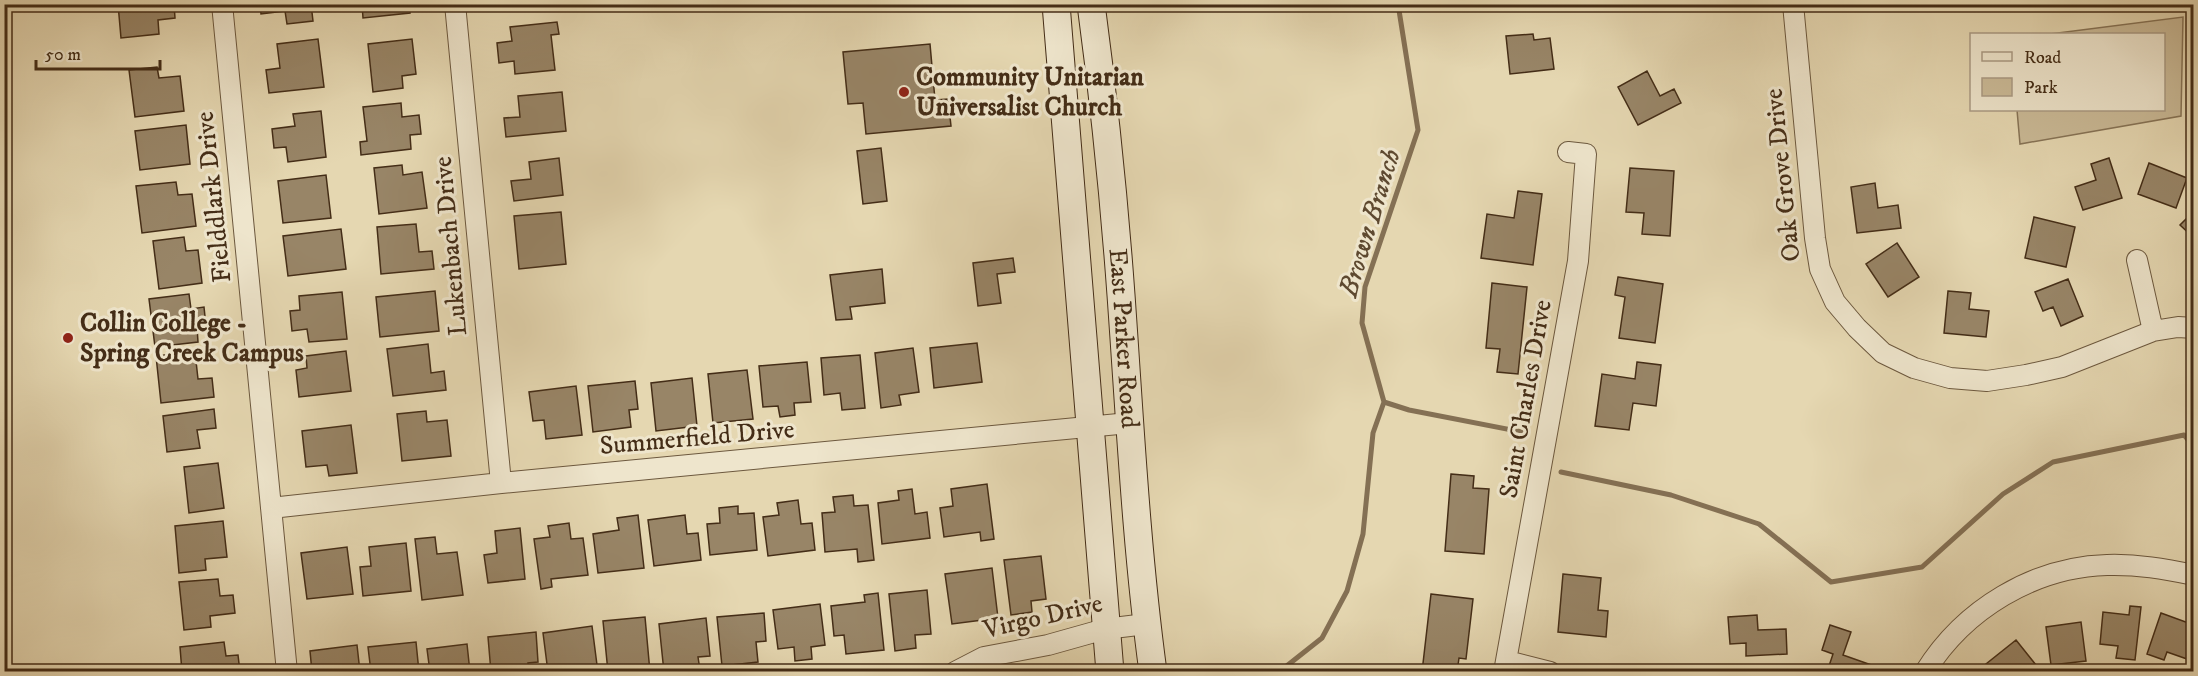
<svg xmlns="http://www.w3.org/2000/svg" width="2198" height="676" font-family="'IM FELL DW Pica',serif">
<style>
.green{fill:#caba97;stroke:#877457;stroke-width:1.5}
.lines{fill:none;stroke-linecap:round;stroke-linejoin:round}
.stream{stroke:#847054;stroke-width:5}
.building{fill:#988567;stroke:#442d17;stroke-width:1.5}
.minor-casing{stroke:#6c583e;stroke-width:22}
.secondary-casing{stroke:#442d17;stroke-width:29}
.minor{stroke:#eee5cc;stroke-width:20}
.secondary{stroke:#eee5cc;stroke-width:27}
.poi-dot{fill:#8f2418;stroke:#eee5cc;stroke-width:2}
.labels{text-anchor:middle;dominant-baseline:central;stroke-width:6;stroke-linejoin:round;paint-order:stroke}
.poi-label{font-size:26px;font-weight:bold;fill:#442d17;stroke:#eee5cc;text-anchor:start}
.street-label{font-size:26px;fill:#442d17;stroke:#eee5cc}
.water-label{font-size:27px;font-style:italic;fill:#5e4930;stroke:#eee5cc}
</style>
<rect width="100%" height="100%" fill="#e5d7b1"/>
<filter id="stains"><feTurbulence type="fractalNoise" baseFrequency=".00333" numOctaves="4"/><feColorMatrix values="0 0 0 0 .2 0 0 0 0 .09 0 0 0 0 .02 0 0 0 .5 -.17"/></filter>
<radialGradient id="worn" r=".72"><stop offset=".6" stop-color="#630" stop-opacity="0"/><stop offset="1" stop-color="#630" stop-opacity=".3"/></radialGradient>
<path class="green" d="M2183,17L2181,116L2020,144L2017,110H2164V34H2050Z"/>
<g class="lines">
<path class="stream" d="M1384,402L1409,410L1527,433
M1561,472L1671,495L1759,524L1831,582L1922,567L2003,494L2053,462L2184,435L2194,447
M1279,672L1322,638L1347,591L1363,534L1373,433L1384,402L1362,323L1365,287L1418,130L1398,4"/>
</g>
<path class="building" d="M118,4H174L175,18L158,20L159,34L121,38Z
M260,4H311L313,21L287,24L285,11L261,14Z
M362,4H409L410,13L363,18Z
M557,22L559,34L551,35L555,70L515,74L514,61L499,63L497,43L512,41L510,27Z
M1533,34L1534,40L1550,38L1554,69L1510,74L1506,36Z
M318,39L324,87L269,93L266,70L280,68L277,44Z
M412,39L416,74L402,76L403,88L373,92L368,44Z
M930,44L935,100L948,99L951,126L866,134L863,103L848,104L843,52Z
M157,67L159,78L180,76L184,111L135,117L129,70Z
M1647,71L1660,96L1674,89L1681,103L1638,125L1618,87Z
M562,92L566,131L506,137L504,118L520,117L518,96Z
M401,103L402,117L419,115L421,134L410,135L411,149L361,155L360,142L367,141L363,107Z
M321,111L326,157L288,162L286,147L274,148L272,129L295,126L293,114Z
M186,125L190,164L140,170L135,131Z
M881,148L887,201L863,204L857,151Z
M559,158L563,195L514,201L511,181L531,179L529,162Z
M2109,158L2122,198L2083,210L2075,187L2096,180L2091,164Z
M2149,163L2187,178L2176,208L2138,194Z
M402,165L403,175L422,172L427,208L379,214L374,168Z
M1630,168L1674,171L1670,236L1642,234L1644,213L1626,212Z
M326,175L331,218L283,223L278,181Z
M176,182L178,195L192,194L196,226L142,233L136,186Z
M1875,183L1878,208L1898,205L1901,228L1857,233L1851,187Z
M1518,191L1542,194L1533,265L1481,258L1487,214L1514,218Z
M2194,211V238L2180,225Z
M561,212L566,264L519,269L514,216Z
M2034,217L2075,227L2066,267L2025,258Z
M416,224L419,252L432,251L434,269L381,274L377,227Z
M341,229L346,269L288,276L283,236Z
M184,237L186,251L198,250L202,283L159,289L153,241Z
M1897,243L1919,277L1888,297L1866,264Z
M1013,258L1015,272L997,274L1001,303L978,306L973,263Z
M882,269L885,303L850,307L852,319L836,320L830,275Z
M1618,277L1663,284L1655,343L1619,338L1625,297L1615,295Z
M2068,279L2083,316L2061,326L2053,307L2043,311L2035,292Z
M1492,283L1527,287L1518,374L1497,372L1500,349L1486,348Z
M435,291L439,331L380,337L376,297Z
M1948,291L1971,293L1969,309L1989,311L1986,337L1944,333Z
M342,292L347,339L309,342L307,329L292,331L290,311L300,310L299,296Z
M189,294L191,309L204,307L206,326L197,327L198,342L155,347L149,299Z
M977,343L982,382L934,388L930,348Z
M428,344L431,373L444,371L446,390L393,396L387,349Z
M913,348L919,392L899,395L901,405L881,408L875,353Z
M346,351L351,391L299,397L296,370L307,368L306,356Z
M195,352L198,379L212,378L214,397L161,403L156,356Z
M860,355L865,408L842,410L840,393L824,395L821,358Z
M807,362L811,402L794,403L795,415L780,417L778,406L763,407L759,366Z
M1637,362L1661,365L1656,406L1633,403L1629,430L1595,426L1602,374L1635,379Z
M747,370L753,419L713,423L708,374Z
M692,378L697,426L656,431L651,383Z
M635,381L638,409L629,410L631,427L593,432L588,386Z
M576,386L582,435L546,439L544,420L533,421L529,392Z
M214,409L216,428L197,430L200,448L167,452L163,416Z
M426,411L427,422L447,420L451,456L402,461L397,414Z
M351,425L357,473L329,476L327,465L306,467L302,431Z
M218,463L224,508L189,513L184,467Z
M1451,474L1474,476L1473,488L1489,489L1484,554L1445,551Z
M987,484L994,539L981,541L980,532L944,537L940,508L953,506L951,489Z
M912,489L915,514L927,512L930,538L882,544L878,503L899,500L898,491Z
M853,495L854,506L868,505L874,560L858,562L857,549L825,552L822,513L835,512L833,497Z
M798,500L801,524L812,523L815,550L768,556L763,517L779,515L777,503Z
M738,506V514L754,513L757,550L710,555L707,524L720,523L719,508Z
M638,515L644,568L598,573L593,534L619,530L617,518Z
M685,515L687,534L698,533L701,560L654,566L648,520Z
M223,521L227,557L205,559L206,570L179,573L175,526Z
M569,523L571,539L583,538L588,575L551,579L552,587L541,589L534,539L550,537L548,526Z
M520,528L525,579L488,583L484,555L497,553L495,531Z
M435,537L437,554L457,552L463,595L422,600L415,539Z
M406,543L411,591L363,596L360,567L371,566L369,547Z
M347,547L353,594L307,599L301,553Z
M1041,556L1046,599L1031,601L1032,612L1011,615L1004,560Z
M992,568L998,618L952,624L945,574Z
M1563,574L1601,578L1598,610L1608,611L1606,637L1558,632Z
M218,579L220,596L233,595L235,613L210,616L211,627L184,630L179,582Z
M927,590L931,634L915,635L916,648L895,651L889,594Z
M878,593L884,650L846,654L844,635L834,636L831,606L865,602L864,595Z
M1431,594L1473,599L1466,659L1459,658L1457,672H1422Z
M820,604L825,645L811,647L812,659L795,661L794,647L778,649L773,610Z
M2130,606L2141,607L2135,660L2116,658L2118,646L2100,644L2103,612L2129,615Z
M764,613L766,641L756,642L758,662L722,666L717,617Z
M2161,613L2194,625V640L2187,659L2167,652L2164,660L2147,654Z
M1757,615L1758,630L1786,629L1787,654L1746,656V643L1730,644L1728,617Z
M645,617L650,672H608L603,621Z
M706,618L710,656L698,657L700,670L664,672L659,624Z
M2081,622L2086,661L2051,665L2046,627Z
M1830,625L1851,632L1843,655L1877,667L1875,672H1827L1833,654L1822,650Z
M592,626L597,665L583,667V672H548L543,633Z
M536,632L538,662L528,663L529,672H491L488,637Z
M2016,640L2036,665L2029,672H1983L1981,668Z
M224,642L226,656L238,655L240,672H182L180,647Z
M416,642L419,672H371L368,647Z
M467,644L470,672H430L427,649Z
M357,645L360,672H312L310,651Z"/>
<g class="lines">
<g class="minor-casing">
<path id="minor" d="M222,4L287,672
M455,4L501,483
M1793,4L1815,238L1820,269L1835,302L1857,328L1883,353L1914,368L1950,378L1987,381L2026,375L2062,367L2153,331L2178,327L2194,328
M2137,260L2153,331
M271,508L501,483L1129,423
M1507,661L1550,672
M955,672L984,657L1048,645L1105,629L1146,624
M1504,672L1578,261L1586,154L1568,152
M1925,672C1964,609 2034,567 2107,565C2137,564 2165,569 2194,575"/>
</g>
<g class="secondary-casing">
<g id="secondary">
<path d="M1056,4L1110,672"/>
<path id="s1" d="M1091,4C1104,101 1114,198 1121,295C1130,421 1136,546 1153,672"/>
</g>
</g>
<use href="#minor" class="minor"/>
<use href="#secondary" class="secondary"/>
</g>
<g class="poi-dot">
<circle cx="904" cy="92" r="6"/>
<circle cx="68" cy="338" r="6"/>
</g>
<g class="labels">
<g class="poi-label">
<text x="916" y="77">Community Unitarian<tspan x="916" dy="30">Universalist Church</tspan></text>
<text x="80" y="323">Collin College -<tspan x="80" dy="30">Spring Creek Campus</tspan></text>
</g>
<g class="street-label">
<text transform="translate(1783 175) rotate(-96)">Oak Grove Drive</text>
<text transform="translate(214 197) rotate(-96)">Fielddlark Drive</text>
<text transform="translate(451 246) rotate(-95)">Lukenbach Drive</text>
<text stroke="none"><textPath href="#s1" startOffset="336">East Parker Road</textPath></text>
<text transform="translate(1526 399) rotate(-80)">Saint Charles Drive</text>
<text transform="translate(697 438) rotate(-5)">Summerfield Drive</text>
<text transform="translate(1043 617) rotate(-13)">Virgo Drive</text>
</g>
<g class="water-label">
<text transform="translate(1370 223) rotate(-73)">Brown Branch</text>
</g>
</g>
<rect width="2198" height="676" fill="none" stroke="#e5d7b1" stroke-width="24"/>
<rect x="6" y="6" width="2186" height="664" fill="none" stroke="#442d17" stroke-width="3"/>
<rect x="12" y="12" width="2174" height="652" fill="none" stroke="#442d17" stroke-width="1.5"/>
<rect x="1970" y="33" width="195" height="78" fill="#eee5cc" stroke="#aa9b84" stroke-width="1.5"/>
<rect x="1982" y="52" width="30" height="9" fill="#eee5cc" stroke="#aa9b84" stroke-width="1.5"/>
<text x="2024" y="63" font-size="18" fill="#442d17">Road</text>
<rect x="1982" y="78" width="30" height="18" fill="#caba97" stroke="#aa9b84" stroke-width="1.5"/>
<text x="2024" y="93" font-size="18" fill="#442d17">Park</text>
<path d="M36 60v9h124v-9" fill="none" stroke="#442d17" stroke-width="3"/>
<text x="45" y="60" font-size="18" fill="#442d17" stroke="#eee5cc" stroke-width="4.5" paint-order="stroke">50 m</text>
<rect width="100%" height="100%" filter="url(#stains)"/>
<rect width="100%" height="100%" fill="url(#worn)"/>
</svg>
